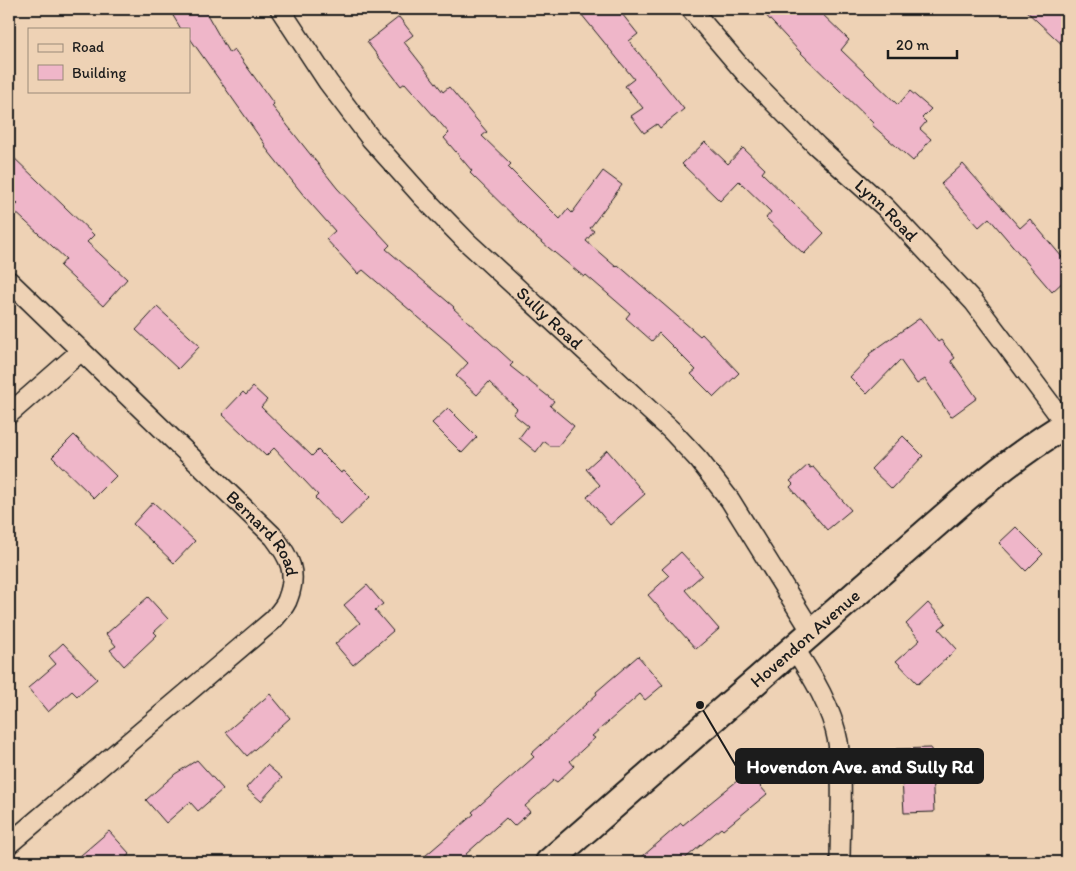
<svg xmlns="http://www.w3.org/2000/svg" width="1076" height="871" font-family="Itim,sans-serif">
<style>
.building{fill:#efb6c9;stroke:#1c1c1c}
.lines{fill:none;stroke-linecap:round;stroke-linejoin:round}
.street-casing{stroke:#1c1c1c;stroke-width:22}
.secondary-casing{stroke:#1c1c1c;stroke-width:30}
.street{stroke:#eed2b5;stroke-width:19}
.secondary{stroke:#eed2b5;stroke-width:26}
.labels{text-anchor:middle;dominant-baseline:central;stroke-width:5;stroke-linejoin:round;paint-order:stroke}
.street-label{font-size:18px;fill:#1c1c1c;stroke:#eed2b5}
.leader{fill:none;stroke:#1c1c1c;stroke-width:2}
.callout-dot{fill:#1c1c1c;stroke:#eed2b5;stroke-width:2}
.callout{fill:#1c1c1c;stroke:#1c1c1c;stroke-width:2}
.callout-label{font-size:19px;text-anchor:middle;font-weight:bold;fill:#fff}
</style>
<rect width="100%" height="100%" fill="#eed2b5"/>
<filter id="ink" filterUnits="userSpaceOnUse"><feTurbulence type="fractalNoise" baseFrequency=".02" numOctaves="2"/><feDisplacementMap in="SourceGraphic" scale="10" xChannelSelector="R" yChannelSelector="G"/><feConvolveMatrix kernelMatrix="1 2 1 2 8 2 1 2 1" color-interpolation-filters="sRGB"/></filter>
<g filter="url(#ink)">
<path class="building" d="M169,9H204L229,53L234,49L274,104L272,106L337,188L390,245L386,249L454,307L453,308L513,363L510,366L554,401L550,406L574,426L558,446H550L544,441L536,452L519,438L528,426L513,414L517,409L489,382L477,395L456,376L468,363L451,347L452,346L363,270L358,274L326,239L335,231L305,197L265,147L266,146L189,37V29H181Z
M577,9H618L638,34L629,41L684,109L660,128L657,124L644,133L631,116L643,108L625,86L634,79Z
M760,9H817L849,40L841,50L898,105L910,91L931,109L922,118L926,122L920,129L931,139L913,161L872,125L873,123L800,52Z
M1024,9H1067V49Z
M399,17L413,35L404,42L443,92L449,87L487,132L482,136L511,164L508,167L560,219L568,209L572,213L603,171L622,185L590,228L594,231L586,241L616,267L618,265L700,336L702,334L739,373L714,397L691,374L696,370L659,333L652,341L626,318L630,313L586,275L584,277L531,233L470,173L472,171L444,138L449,133L405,83L401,86L367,42Z
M705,142L728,164L743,148L765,169L762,173L824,233L804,254L766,218L771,212L739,181L720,201L682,164Z
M9,153L94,235L87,242L127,279L103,306L60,266L66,259L12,209L18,204L9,195Z
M963,164L1020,228L1030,219L1067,263V278L1052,292L989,218L979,227L941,184Z
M157,307L200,346L178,369L136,330Z
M920,318L938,342L941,340L955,358L951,361L977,398L951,417L925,379L917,384L900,360L867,394L850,377L870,356L869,354Z
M253,387L267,400L261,407L312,456L318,450L341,473L344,471L370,497L341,525L315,498L318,495L274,448L266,456L222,414L243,392L246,395Z
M448,408L477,437L462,453L432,423Z
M74,435L116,476L94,498L52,457Z
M903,436L923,456L892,489L871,469Z
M607,450L645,494L610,525L587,497L600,485L586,469Z
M808,465L810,468L813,467L851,510L827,530L790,487L793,484L790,481Z
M153,502L195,541L174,563L133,524Z
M1016,527L1043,554L1026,571L999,543Z
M681,552L702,575L685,590L719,629L696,649L648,595L669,576L662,569Z
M367,585L383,604L375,610L393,631L353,665L335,644L360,623L344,605Z
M148,597L168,619L154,632L157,635L124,666L110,650L116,646L106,634Z
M928,603L946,623L939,629L957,649L918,684L896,661L920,640L906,624Z
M63,643L97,679L77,696L72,691L48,712L28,688L56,664L49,656Z
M638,656L663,685L645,700L640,694L592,736L595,738L570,761L574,766L557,782L554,780L525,806L530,812L514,826L506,818L466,854L473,862H418L474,814L472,812L534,757L531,754L597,694L596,692Z
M270,694L290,718L247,756L226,732Z
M931,748L934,812L904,813L902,779H897L896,749Z
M197,760L223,789L198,811L190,802L166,823L146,800L175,774Z
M267,765L282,778L261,801L246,788Z
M748,772L767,794L723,830L721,828L681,862H636L681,823L683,825Z
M109,831L130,854L120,862H73Z"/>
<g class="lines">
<g class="street-casing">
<g id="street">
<path id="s1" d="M280,9L328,82L371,139L421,195L466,241L671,430L699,460L730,500L812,632"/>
<path id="s2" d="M691,9L748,76L817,146L886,208L974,302L1067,426"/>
<path id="s3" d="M9,281L274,537C289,557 298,572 288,598C286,606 278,614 273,620L9,844"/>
<path d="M9,414L81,351"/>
<path d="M794,648C813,677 832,708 838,742C844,782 840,823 840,862"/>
</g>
</g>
<g class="secondary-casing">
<g id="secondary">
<path id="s4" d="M549,862L967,497C999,470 1031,445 1067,424"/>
</g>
</g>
<use href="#street" class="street"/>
<use href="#secondary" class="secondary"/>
</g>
</g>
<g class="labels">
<g class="street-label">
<text stroke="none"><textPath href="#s2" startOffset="281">Lynn Road</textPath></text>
<text stroke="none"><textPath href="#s1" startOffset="412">Sully Road</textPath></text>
<text stroke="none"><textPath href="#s3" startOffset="359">Bernard Road</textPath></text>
<text stroke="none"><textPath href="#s4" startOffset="340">Hovendon Avenue</textPath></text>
</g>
</g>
<path class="leader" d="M700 705L736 766"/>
<circle class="callout-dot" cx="700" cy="705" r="5"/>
<rect class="callout" x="736" y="749" width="247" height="34" rx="5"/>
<g class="callout-label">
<text x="860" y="773">Hovendon Ave. and Sully Rd</text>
</g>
<rect width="1076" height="871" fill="none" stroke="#eed2b5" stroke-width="30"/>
<rect x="15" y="15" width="1046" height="841" fill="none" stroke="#1c1c1c" stroke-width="2" filter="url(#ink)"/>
<rect x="28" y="28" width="162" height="65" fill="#eed2b5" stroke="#9a8978"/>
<rect x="38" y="44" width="25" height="8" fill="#eed2b5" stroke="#9a8978"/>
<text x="72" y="52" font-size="15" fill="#1c1c1c">Road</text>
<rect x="38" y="65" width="25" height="15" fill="#efb6c9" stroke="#9a8978"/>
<text x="72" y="78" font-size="15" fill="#1c1c1c">Building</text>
<path d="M888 50v8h69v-8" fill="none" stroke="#1c1c1c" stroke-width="2.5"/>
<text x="896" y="50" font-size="15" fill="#1c1c1c" stroke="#eed2b5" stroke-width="4" paint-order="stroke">20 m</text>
</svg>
